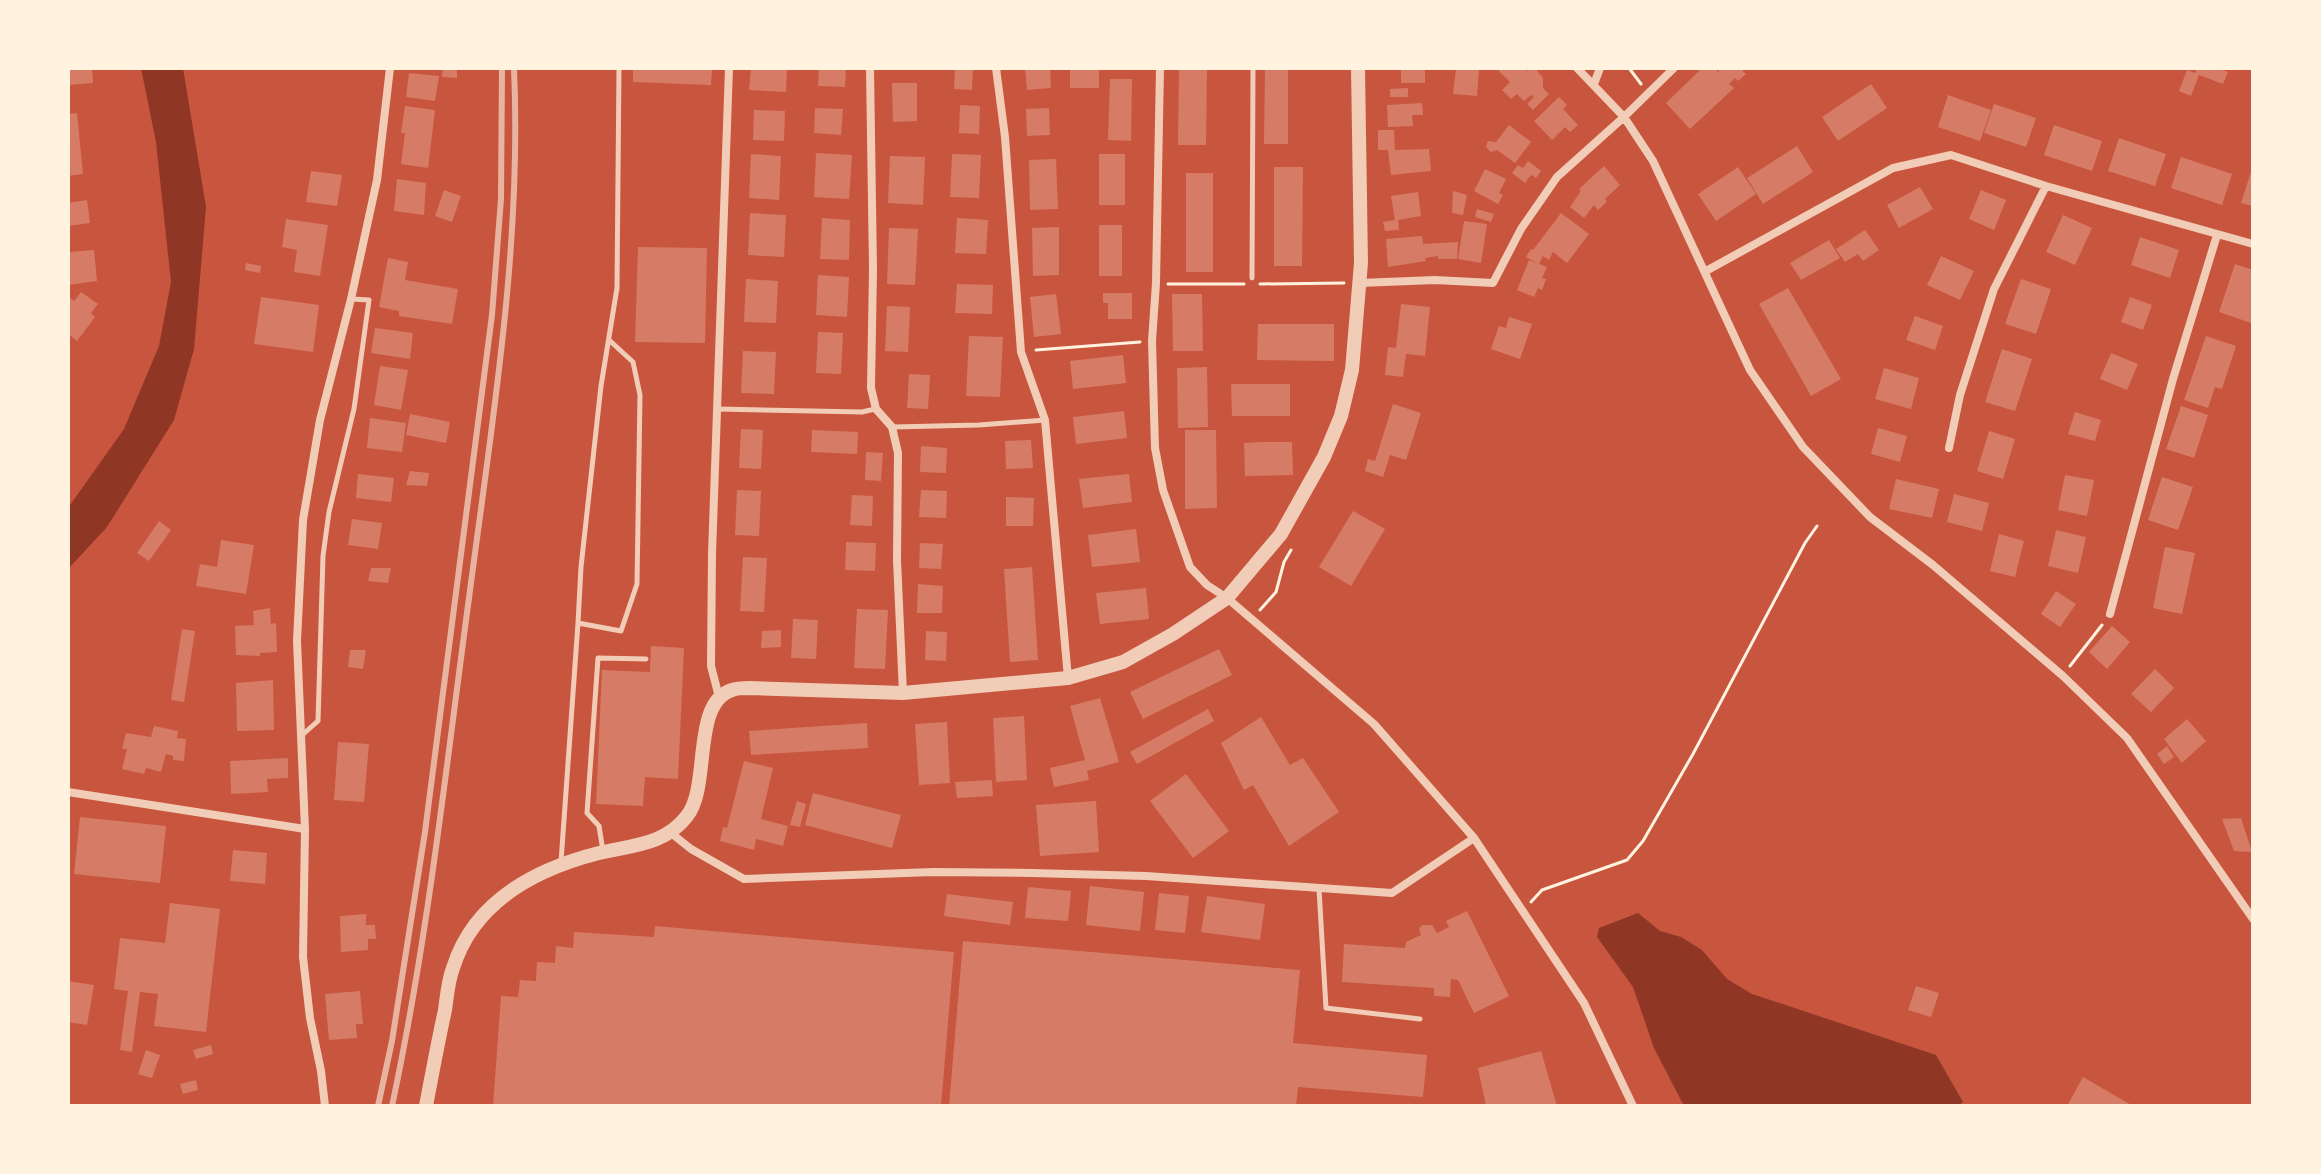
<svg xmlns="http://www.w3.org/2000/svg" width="2321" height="1174" font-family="Helvetica,sans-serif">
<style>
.water{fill:#8f3625}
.building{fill:#d67c66}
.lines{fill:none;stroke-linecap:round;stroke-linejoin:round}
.path{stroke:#fff3e0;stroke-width:3}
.service{stroke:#f1ccb7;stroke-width:5}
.minor{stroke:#f1ccb7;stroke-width:8}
.tertiary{stroke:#f1ccb7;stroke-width:14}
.rail{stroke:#e9b49f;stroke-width:6}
</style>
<rect width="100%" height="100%" fill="#c8553d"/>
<path class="water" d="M141,68H183L206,207L194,349L174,420L107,527L68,569V508L124,429L159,346L171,282L156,142Z
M1638,913L1660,931L1681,937L1702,950L1727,979L1752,994L1936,1055L1963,1102L1958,1106H1684L1654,1048L1633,987L1597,937L1599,928Z"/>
<path class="building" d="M68,68H92L93,83L68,85Z
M443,68H457V78L442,77Z
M633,68H712L711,85L633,82Z
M751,68H787L786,92L749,90Z
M819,68H846L845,87L818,86Z
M955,68H973L972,90L954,89Z
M1025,68H1050L1051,88L1027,90Z
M1070,68H1099V88H1070Z
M1179,68H1207L1206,145H1178Z
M1265,68H1288V144H1264Z
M1401,68H1425V83H1401Z
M1456,68H1479L1477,96L1453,94Z
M1501,68H1523L1527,71L1530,68H1535L1543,78V88L1549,94L1533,110L1527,104L1534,97L1531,95L1524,101L1517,94L1511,99L1502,90L1510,82L1499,71Z
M1702,68H1714L1718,72L1721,68H1740L1746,74L1738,81L1735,78L1729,84L1734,88L1690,129L1666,103Z
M2197,68H2223L2222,70L2228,72L2223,84L2199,75L2191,96L2179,91L2187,70L2195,73Z
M409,73L439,76L435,101L406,97Z
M1110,79H1132L1131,141L1108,140Z
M892,83H917V121L893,122Z
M1871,84L1887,108L1838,141L1822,117Z
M1408,88V97H1390V89Z
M1948,95L1991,110L1980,141L1938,127Z
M1559,97L1567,105L1563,109L1578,125L1570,132L1565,127L1552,140L1534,121Z
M1422,103L1423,115H1412L1413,126L1388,127L1387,105Z
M1994,104L2036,118L2026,147L1984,133Z
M960,105L980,106L979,134L959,133Z
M405,106L435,110L428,168L401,164L405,133H401Z
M815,108L843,109L841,135L814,133Z
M1049,108L1050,135L1027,136L1026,109Z
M754,110L785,111L784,141L753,140Z
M77,113L83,174L68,176V114Z
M1509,125L1531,142L1515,163L1497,150L1491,152L1486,147L1488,141L1496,142Z
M2054,125L2102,141L2092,171L2044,155Z
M1378,130H1394L1395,150L1429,149L1431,171L1391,175L1388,150H1378Z
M2119,138L2166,154L2155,186L2108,171Z
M1797,146L1813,172L1763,204L1747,178Z
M816,153L852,155L849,199L814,197Z
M751,154L781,156L779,200L749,198Z
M952,154L981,155L979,198L950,197Z
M1099,154H1125V205H1099Z
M890,156L925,157L923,205L888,203Z
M2181,157L2232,174L2222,205L2171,188Z
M1056,159L1058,209L1030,210L1029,160Z
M1528,161L1541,171L1536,178L1531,175L1525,183L1512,173L1518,165L1523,168Z
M1604,166L1620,185L1605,199L1607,202L1598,210L1594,205L1584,218L1570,207L1581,191L1579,189Z
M1274,167H1303L1302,266H1274Z
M1738,167L1756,194L1716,221L1698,194Z
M1485,169L1506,179L1499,193L1503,195L1498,204L1474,191Z
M2252,169H2253V206L2241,203Z
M311,171L342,175L337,206L306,202Z
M1186,173H1213V272H1186Z
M397,179L426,183L424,215L394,211Z
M1920,187L1933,209L1899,228L1887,205Z
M444,190L461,196L452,222L435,216Z
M1981,190L2006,200L1994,230L1969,219Z
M1453,191L1467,195L1463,215L1452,213Z
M1418,192L1421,216L1398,220L1399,230L1385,231L1383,222L1395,220L1391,196Z
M87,200L90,223L68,226V203Z
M1477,209L1494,214L1491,222L1475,217Z
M750,213L786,215L784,257L748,255Z
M1561,213L1589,234L1567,263L1553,252L1549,260L1543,256L1539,264L1526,257L1531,249L1533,250Z
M2063,215L2092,228L2075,265L2046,252Z
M822,218L850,220L849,260L820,259Z
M957,218L988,220L986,254L955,253Z
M286,219L328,225L320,276L294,272L297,250L282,247Z
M1464,221L1487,224L1481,263L1458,259Z
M1099,225H1122V276H1099Z
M1059,227V275L1033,276L1032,228Z
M889,228L918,229L915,285L887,284Z
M1865,230L1879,250L1863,261L1858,254L1845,262L1836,249Z
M1422,236L1423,244L1458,242L1457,259H1438V256L1425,258L1426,261L1388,267L1386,239Z
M2140,237L2179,250L2170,278L2131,265Z
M1829,240L1840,258L1801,280L1790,263Z
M638,247L707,248L705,343L635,342Z
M94,250L97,281L68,285V252Z
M1941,256L1974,271L1960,300L1927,285Z
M388,258L408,262L405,280L458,289L452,324L399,316V311L379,307Z
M1529,260L1547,267L1542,278L1546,279L1542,290L1538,288L1534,297L1517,290Z
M246,263L261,266L260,273L245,270Z
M2235,264L2253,270V315L2251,323L2219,312Z
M818,275L849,277L847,317L816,315Z
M746,279L778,281L776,323L744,322Z
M2021,279L2051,289L2036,334L2005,324Z
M957,284L993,285L992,314L955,313Z
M1788,288L1841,379L1811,396L1759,304Z
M81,292L98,304L91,313L95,317L77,341L68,334V296L74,301Z
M1103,293H1132V319H1108V303H1103Z
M1056,294L1061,334L1034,337L1030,297Z
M1172,294H1202L1203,351H1173Z
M261,297L319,305L313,352L254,344Z
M2130,297L2152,305L2143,330L2121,322Z
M1401,304L1430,307L1425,356L1406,354L1403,377L1385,375L1388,347L1396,348Z
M887,306L910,307L908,352L885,351Z
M1915,316L1943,326L1935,350L1906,340Z
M1509,317L1532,324L1520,359L1491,349L1499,326L1506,328Z
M1258,324H1334V361L1257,360Z
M375,328L413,333L410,359L371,353Z
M818,332L843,333L841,374L816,373Z
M969,336L1003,337L1000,397L966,396Z
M2206,336L2236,346L2222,389L2215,387L2208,408L2184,400Z
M2002,349L2032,359L2015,411L1985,402Z
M743,351L776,352L774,394L741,393Z
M2111,353L2138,364L2127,390L2100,379Z
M1123,355L1126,383L1073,389L1070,361Z
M380,366L408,370L401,410L374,405Z
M1207,367L1208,427L1178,428L1177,368Z
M1884,368L1919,378L1911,409L1875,399Z
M909,374L930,375L928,409L907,408Z
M1231,384H1290V416H1232Z
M1393,404L1421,413L1406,460L1390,455L1383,477L1365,471L1368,459L1375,461Z
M2181,406L2208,415L2194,458L2166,449Z
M1124,411L1127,438L1076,444L1073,417Z
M2075,412L2101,420L2095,441L2068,434Z
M410,414L450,422L446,443L406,435Z
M370,418L406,423L402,452L367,448Z
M1878,428L1907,436L1900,462L1871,454Z
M741,429L763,430L761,469L739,468Z
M812,430L858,432L857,454L811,452Z
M1185,430H1216L1217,508L1185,509Z
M1989,431L2015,439L2003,479L1977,471Z
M1031,440L1033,468L1006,469L1005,441Z
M1261,442H1292L1293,475L1245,476L1244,443Z
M921,446L947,448L946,473L920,472Z
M866,452L883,453L881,481L865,480Z
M410,471L429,473L427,486L406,485Z
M358,474L394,478L391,502L356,498Z
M1129,474L1132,502L1083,508L1079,479Z
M2065,475L2094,480L2087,516L2058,510Z
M2162,477L2193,487L2178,530L2148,520Z
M1896,479L1939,489L1932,518L1889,509Z
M737,490L761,491L759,536L735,535Z
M921,490L947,491L946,518L919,517Z
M1954,494L1989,503L1982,531L1947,522Z
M852,495L873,496L872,526L850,525Z
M1006,497L1034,498L1033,526H1006Z
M1353,511L1385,529L1351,586L1319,567Z
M352,519L382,523L378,549L348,545Z
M159,521L171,530L149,561L137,553Z
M1136,529L1140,562L1092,567L1088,535Z
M2056,530L2086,537L2078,573L2048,566Z
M1999,534L2024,541L2015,577L1990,571Z
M221,540L254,545L246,594L196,586L200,564L217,567Z
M846,542L876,543L875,571L845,570Z
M920,543L943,544L941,569L919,568Z
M2165,547L2195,553L2182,614L2153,608Z
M743,557L767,558L764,612L740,611Z
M1032,567L1038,660L1010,662L1004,569Z
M371,568H391L388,583L368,581Z
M918,584L943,586L942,613H917Z
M1146,588L1149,619L1100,624L1096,593Z
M2056,591L2076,604L2060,627L2041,614Z
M270,608L271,624L276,623L277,652L260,653V656L236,655L235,626L254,625L253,611Z
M857,609L888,610L885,669L854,668Z
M793,619L818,620L816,659L791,658Z
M2112,626L2130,642L2107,669L2089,652Z
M182,629L195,631L184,702L171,700Z
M781,630V647L761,648L762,631Z
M926,631L947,632L946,661L925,660Z
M651,646L684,648L678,779L645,777L643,806L596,804L602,670L650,672Z
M1219,649L1232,675L1143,719L1130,692Z
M350,650H366L363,669L348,667Z
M2155,669L2174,688L2151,712L2131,694Z
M273,680L274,730L237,731L236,683Z
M1100,698L1119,762L1087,771L1089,780L1054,787L1050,768L1085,760L1070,706Z
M1208,709L1214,721L1137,764L1130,752Z
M1024,716L1027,780L996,782L993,718Z
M1261,717L1290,765L1303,758L1339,812L1289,846L1253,785L1244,790L1221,743Z
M2187,719L2206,741L2182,763L2164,739Z
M947,722L950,783L919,785L915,724Z
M867,723L868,748L751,755L749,731Z
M154,726L178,731L177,738L186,739L184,761L173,760V756L166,754L161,772L146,768L144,774L122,769L127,749H122L126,733L151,737Z
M338,742L369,744L364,802L334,800Z
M2167,746L2174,757L2164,764L2157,754Z
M288,758V778L267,779L268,792L231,794L230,761Z
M744,761L773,768L761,819L788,826L783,846L756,839L754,850L720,841L723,827L727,828Z
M1186,774L1229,831L1193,858L1150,801Z
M992,780L993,796L957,798L955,782Z
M813,793L901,815L892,848L805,825Z
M797,801L806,804L800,827L790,825Z
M1096,801L1099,852L1040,856L1036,805Z
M80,817L166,826L160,883L74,874Z
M2241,818L2252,852L2234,851L2222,819Z
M233,850L267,853L265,884L230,881Z
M1090,886L1144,892L1140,931L1086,925Z
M1028,887L1071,891L1068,921L1025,918Z
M1159,893L1189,896L1185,933L1155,930Z
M947,894L1013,902L1010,925L944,916Z
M1207,896L1265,904L1260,940L1201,932Z
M170,903L220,909L206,1032L154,1026L158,994L140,992L132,1052L120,1050L128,991L114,989L120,938L165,943Z
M1467,911L1509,996L1474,1013L1458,980L1451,979L1450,997L1434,996V988L1342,982L1344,944L1405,948L1406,942L1421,935L1419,929L1422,925H1432L1437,933L1449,927L1446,921Z
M366,914V925H375L376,939H368V950L341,952L340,916Z
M655,926L954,952L941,1106H493L501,996L518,997L520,980L536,981L537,962L555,963L556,946L573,948L574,932L654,937Z
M963,941L1300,970L1293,1043L1427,1055L1423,1097L1298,1087L1296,1106H949Z
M68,981L94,985L87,1025L68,1022Z
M1916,986L1939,993L1931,1017L1908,1010Z
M360,991L363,1024H356L357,1038L329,1040L325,994Z
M211,1045L213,1054L196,1059L193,1050Z
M146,1050L160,1055L152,1078L138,1074Z
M1541,1051L1557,1106H1486L1478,1068Z
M2083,1077L2133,1106H2067Z
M196,1080L198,1090L183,1094L180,1084Z"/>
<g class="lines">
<path class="path" d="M1629,68L1641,84
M1168,284H1244
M1260,284L1344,283
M1036,350L1140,342
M1260,610L1276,592L1284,562L1291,550
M2070,666L2102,625
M1531,902L1542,890L1627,860L1643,841L1693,754L1805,543L1817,526"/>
<path class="service" d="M1252,278L1253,68
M609,340L633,362L640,395L637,584L621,631L578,623L581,567L601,386L617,288L619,68
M718,409L862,412L875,409
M893,427L979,425L1045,420
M301,736L318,721L323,556L329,512L354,409L369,300L352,299
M603,851L599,826L587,813L598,658L646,659
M561,862L578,623
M1319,889L1326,1008L1420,1019"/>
<path class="minor" d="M870,68L873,269L871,388L876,409L892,427L898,453L897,560L903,693
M996,68L1005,137L1021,352L1045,420L1068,678
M1160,68L1156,283L1152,341L1155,448L1163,490L1190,567L1207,585L1227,598L1374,724L1474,838L1584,1003L1633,1106
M1577,68L1624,117L1653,161L1750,370L1803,447L1870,517L1933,565L2063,676L2127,738L2253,919
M1594,84L1600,68
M1706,271L1893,168L1951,155L2046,186L2253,244
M1360,283L1435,280L1493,283L1521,229L1557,177L1624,117L1674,68
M1949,448L1960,395L1994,289L2046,186
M2110,614L2173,379L2217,235
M719,697L711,666L712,554L729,68
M68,792L305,829
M671,833L691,849L744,879L933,872L1032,873L1146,876L1392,893L1474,838
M325,1106L321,1071L310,1018L303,957L305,829L297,641L303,520L320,420L351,299L377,180L390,68"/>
<path class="tertiary" d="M426,1106C432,1074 438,1042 445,1010C447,996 448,981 453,968C474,901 536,869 599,853C632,845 665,845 687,816C711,786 691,703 732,690C737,688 745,688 750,688L903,693L1068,678L1123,662L1173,634L1227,598L1281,534L1324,457L1341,416L1352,370L1361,263L1358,68"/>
<path class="rail" d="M378,1106L392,1041L425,832L492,315L501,199L502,68
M392,1106C428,938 446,767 469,598C492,422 522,246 514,68"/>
</g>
<rect width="2321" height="1174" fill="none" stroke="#fff3e0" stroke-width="140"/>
</svg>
